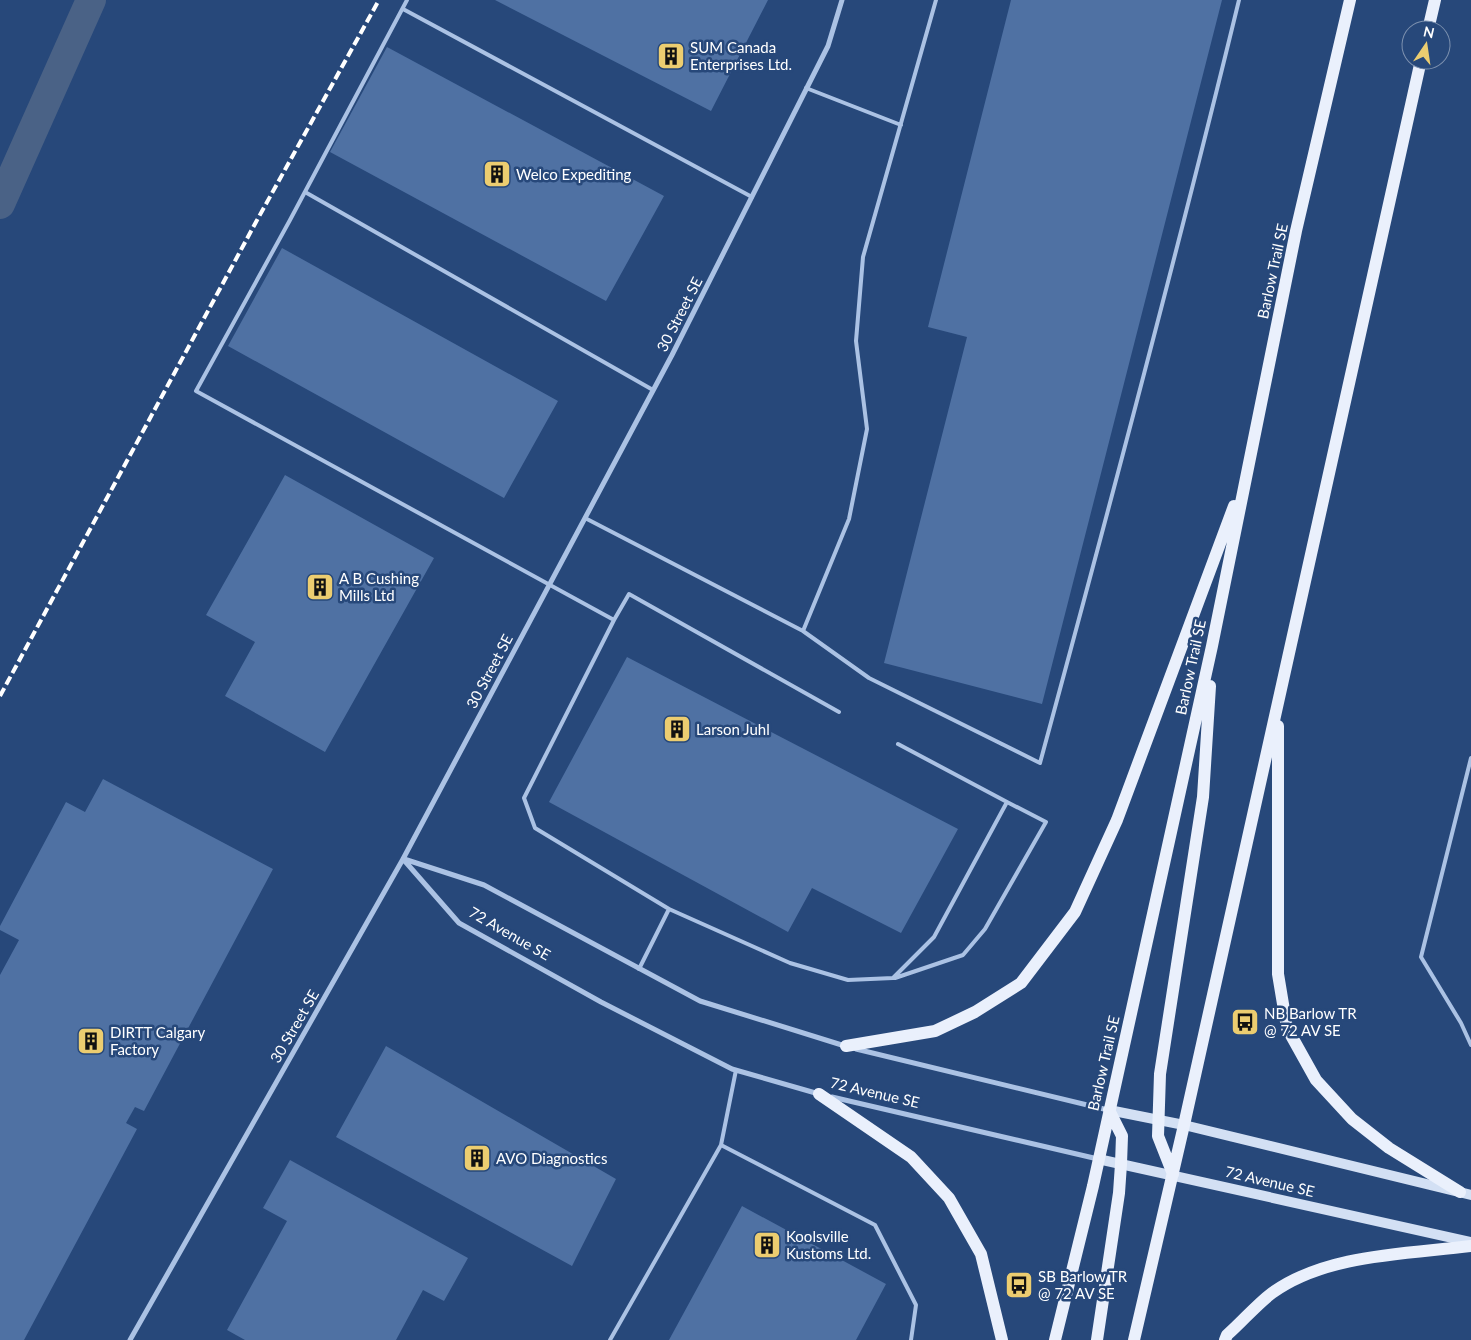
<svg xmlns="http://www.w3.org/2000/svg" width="1471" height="1340" font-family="Lato,sans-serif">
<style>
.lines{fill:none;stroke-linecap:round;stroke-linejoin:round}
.canal{stroke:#4a6286;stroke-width:30}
.building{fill:#4f71a3}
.lane{stroke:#abc2e4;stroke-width:4}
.street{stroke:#abc2e4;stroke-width:5}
.secondary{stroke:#d3e0f4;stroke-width:10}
.primary{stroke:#eaf0fc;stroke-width:12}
.rail{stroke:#fff;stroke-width:4;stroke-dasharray:9 4;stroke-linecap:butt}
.labels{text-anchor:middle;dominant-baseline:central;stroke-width:5;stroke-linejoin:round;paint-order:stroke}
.poi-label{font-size:15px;fill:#fff;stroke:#27487a;text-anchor:start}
.street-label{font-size:15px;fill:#fff;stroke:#27487a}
</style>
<rect width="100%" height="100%" fill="#27487a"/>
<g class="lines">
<path class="canal" d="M0,204L91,0"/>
</g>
<path class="building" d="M495,0H768L711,111Z
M1011,0H1222L1042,704L884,663L967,337L928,327Z
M387,47L664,196L606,301L330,152Z
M282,248L558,401L504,498L228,346Z
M285,475L434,558L325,752L225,696L255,642L206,615Z
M627,657L958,829L901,933L812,888L788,932L549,802Z
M103,779L273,869L144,1111L135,1107L126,1123L137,1129L24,1340H0V975L19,940L0,930V926L66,802L85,812Z
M386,1046L616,1179L572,1266L336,1137Z
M290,1160L468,1258L444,1301L423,1290L396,1340H245L227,1330L287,1221L263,1208Z
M742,1206L886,1284L856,1340H669Z"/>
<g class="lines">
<path class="lane" d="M407,0L290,220L196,391L614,620L524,798L535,828L669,909
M403,9L752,197
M806,88L901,125
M305,192L653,390
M585,518L803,631L849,519L867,429L856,341L863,257L936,0
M614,620L629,594L839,712
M803,631L869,678L1040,763C1109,509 1177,255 1239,0
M1471,758L1421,957L1461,1023L1471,1045
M639,969L669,909L790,963L848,980L893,978L934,937L1007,802L898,744
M895,978L963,955L985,929L1046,822L1007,802
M721,1145L736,1070
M610,1340L721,1145L875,1225L916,1305L911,1340"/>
<path class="street" d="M403,859L459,923L601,1002L732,1069L819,1094
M404,859L484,885L700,1001L845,1046
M856,1049L1108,1110
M832,1097L1098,1159
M130,1340L403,859L672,355L828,46L842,0"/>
<path class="secondary" d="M1109,1110L1184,1125L1471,1195
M1098,1159L1471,1242"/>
<path class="primary" d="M1428,30L1435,0
M1278,726V974L1287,1028L1316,1080L1352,1119L1389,1148L1460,1192
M846,1046L935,1031L975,1012L1021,983L1075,912L1117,820L1234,506
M819,1094L911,1157L949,1198L981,1254L1002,1340
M1173,1174L1158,1136L1160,1074L1203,797L1210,686
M1055,1340L1093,1186L1212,646L1296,231L1350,0
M1097,1340L1119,1193L1121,1164L1122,1136L1109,1110
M1134,1340L1184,1125L1421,60
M1225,1340L1227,1335C1242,1322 1256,1305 1272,1293C1326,1254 1406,1254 1471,1246"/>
<path class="rail" d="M0,696L256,222L379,0"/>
</g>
<defs>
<g id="building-square" transform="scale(1.4375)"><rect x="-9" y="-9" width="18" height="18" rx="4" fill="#eccd70" stroke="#27487a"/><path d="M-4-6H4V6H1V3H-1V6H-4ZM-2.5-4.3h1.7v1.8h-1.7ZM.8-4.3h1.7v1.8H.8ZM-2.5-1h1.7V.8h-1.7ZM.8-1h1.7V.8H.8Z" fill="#111"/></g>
<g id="bus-square" transform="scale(1.4375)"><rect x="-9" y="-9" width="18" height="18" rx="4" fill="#eccd70" stroke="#27487a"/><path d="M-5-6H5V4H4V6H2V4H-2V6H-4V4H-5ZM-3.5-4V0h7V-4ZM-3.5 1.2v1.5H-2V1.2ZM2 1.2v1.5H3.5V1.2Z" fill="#111"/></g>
</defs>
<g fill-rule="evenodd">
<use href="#building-square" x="671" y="56"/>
<use href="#building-square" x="497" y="174"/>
<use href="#building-square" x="320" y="587"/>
<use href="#building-square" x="677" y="729"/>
<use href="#bus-square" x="1245" y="1022"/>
<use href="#building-square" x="91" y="1041"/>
<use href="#building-square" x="477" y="1158"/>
<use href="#building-square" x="767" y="1245"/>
<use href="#bus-square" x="1019" y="1285"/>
</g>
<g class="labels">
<g class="poi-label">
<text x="690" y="47">SUM Canada<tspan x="690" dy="17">Enterprises Ltd.</tspan></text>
<text x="516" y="174">Welco Expediting</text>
<text x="339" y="578">A B Cushing<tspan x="339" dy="17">Mills Ltd</tspan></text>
<text x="696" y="729">Larson Juhl</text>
<text x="1264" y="1013">NB Barlow TR<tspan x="1264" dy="17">@ 72 AV SE</tspan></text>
<text x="110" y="1032">DIRTT Calgary<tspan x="110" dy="17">Factory</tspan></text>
<text x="496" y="1158">AVO Diagnostics</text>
<text x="786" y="1236">Koolsville<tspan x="786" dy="17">Kustoms Ltd.</tspan></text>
<text x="1038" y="1276">SB Barlow TR<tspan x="1038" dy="17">@ 72 AV SE</tspan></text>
</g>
<g class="street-label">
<text transform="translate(1272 271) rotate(-78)">Barlow Trail SE</text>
<text transform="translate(679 314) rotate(-63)">30 Street SE</text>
<text transform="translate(1190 667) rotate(-78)">Barlow Trail SE</text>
<text transform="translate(489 671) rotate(-62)">30 Street SE</text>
<text transform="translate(510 933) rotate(30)">72 Avenue SE</text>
<text transform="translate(294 1026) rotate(-60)">30 Street SE</text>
<text transform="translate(1103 1063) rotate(-77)">Barlow Trail SE</text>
<text transform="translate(875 1092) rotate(13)">72 Avenue SE</text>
<text transform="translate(1270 1181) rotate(13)">72 Avenue SE</text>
</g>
</g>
<g transform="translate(1426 45) rotate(13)"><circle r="24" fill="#27487a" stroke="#7d91af"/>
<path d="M0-4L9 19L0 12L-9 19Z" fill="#eccd70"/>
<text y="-8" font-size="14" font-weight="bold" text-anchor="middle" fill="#ffffff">N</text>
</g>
</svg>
